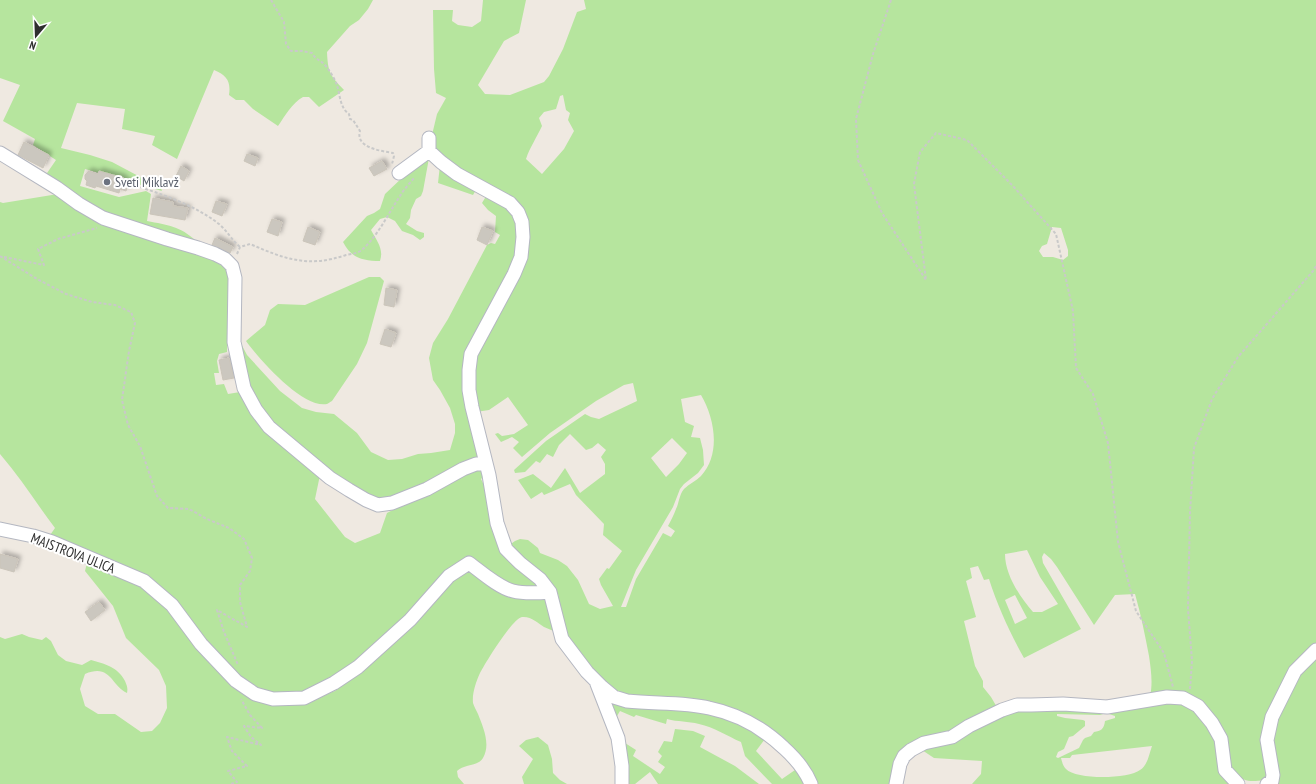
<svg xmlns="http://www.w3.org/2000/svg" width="1316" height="784" font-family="'PT Sans Narrow',sans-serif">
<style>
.green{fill:#b6e59e;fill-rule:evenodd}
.building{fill:#cbc7bf;stroke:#cbc5ba;filter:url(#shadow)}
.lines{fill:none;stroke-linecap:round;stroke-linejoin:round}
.minor-casing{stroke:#b4b7c1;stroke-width:15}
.path{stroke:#c9c9c9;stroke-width:2;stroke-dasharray:3 2;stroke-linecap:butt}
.minor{stroke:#fff;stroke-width:13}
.worship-dot{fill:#6b7280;stroke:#fff;stroke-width:1.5}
.labels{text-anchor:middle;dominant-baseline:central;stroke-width:4;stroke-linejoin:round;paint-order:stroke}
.worship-label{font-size:14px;fill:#5b616d;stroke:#fff;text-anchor:start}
.street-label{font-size:14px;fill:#2e2e2e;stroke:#fff}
</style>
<defs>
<filter id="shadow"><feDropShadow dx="3" dy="-3" stdDeviation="2" flood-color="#0004"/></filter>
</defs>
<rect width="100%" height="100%" fill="#efe9e1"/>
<path class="green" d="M0,0H373L368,9L359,20L350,26L327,52C328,73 330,75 344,90L319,107L309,97H303C292,103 285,116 278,126L253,109L244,100H236L229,95C231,82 227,75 214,70L177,159L152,145L155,136L122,129L125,109L77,103L61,148L90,155L112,162L161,188L162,191L85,169L80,186L119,197L146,191L151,194L147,221C168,225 180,226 196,241L117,221L45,176L56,160L33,145L35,139L3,121L20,85L0,78Z
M483,0H526L519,33L504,41L478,85L485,94L510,95L544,82L549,76L563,49L577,12L586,9L584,0H1316V645L1277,698L1269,774L1264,780C1252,782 1244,782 1235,774L1201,702L1150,697C1153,683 1151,670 1149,656C1145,635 1141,615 1135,594L1115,595L1094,625L1057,567L1051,559L1044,553L1042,557L1043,563L1081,629L1024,658C1010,633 998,607 989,579L984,580L978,566L970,568L972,578L966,581L976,617L964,621L975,666L983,681V687L991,697L998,709L946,736L913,744L893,784H816L812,771L800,758L755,722L628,699L607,687L564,633L558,594L545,576L508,546L515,541L520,539L528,540L538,548L540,553L558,560L567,566L578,580L589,604L600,609L613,606L601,585L599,579L607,568L609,569L622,551L603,535L604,524L576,495L570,484L544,495L542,492L531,499L518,480L533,474L551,488L565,468L580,493L605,474V464L601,457L606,450L598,443L592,448L586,450L570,434L559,445L553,457L547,454L540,463L536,461L525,472L515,473L514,470L546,441L585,414L591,417L599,419L637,401L633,383L624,385L596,401L550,433L522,457L513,448L519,442L512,437L501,442L495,434L498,433L502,436L514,434L528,425L508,397L489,410L476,412L473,361L512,288L526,220L453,168L432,145V135L437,114L446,98L436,93L434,69L433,10H453L452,21L458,25L472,27L481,21ZM563,95L566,110L570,113L568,120L574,131L564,149L542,174L526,159C530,147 537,137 542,126L539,118L544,112L556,109L560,96ZM1052,227L1061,228L1068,250V256L1063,260L1053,257H1043L1039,251L1042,246L1047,244ZM701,395C715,419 721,454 701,476C696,481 689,484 684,489C679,495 679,503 676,509C674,515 671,520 668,526L675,531L671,537L663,533L636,579L626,607H621L636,570L673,507L680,489L684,484L698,473L704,465L703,450L700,438L691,437L694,426L685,422L681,399ZM672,438L687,453L679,464L666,477L651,458ZM1027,550L1040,577L1058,604L1042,612H1033C1020,597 1005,575 1005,554ZM1015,595L1027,618L1015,624L1005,600Z
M429,158L423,191L421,196L416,199L411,210L410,218L406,224L417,231L424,233V237L420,240L413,235L402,231L395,221L387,217L380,219L371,230C377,241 384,249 380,261C363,261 351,258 343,242L367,216L374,213L380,209L385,194L422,159Z
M440,165L477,188L473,195L438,183Z
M488,193L518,216V259L467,358L481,458L395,500L364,497L278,429L250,394L237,336L247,355L280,391L302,408L316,412L334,414L357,433L371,452L388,460L402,459L418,454L431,453L450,450L455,433V424L450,408L440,390L433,380L429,358L433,343L448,319L487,245L491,243L495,244L500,235L495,232L496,216L488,210L482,203Z
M58,194L225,264L229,276L227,352L219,354L217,361L219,373H214L216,385L224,384L228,394L240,392L320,475L315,499L345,537L355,543L380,533L387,513L468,470H480L484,476L481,479L483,483L485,481L494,522L539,583L536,586H510L467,559L461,560L416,607L340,676L295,696L256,691L212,651L168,596L48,538L55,528C36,503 20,477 0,454V202L3,203Z
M369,277H380L384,281L367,343L357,364L332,401C330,402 329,403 327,404C303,409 259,359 246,341L265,325L270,310L278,304L305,305Z
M87,563L147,588L163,600L239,688L296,704L335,691L366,665L435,595L469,568L480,573L551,597L556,632C552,630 548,629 544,627C538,623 531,616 522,617C512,619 486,662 480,673C476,682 472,693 473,703C474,706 476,710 478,714C483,727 491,744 483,758C479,766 464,764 457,771L458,777L464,784H0V637L5,639L22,634L29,637L42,640L46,637L51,641L58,655L66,661L82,665L91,660C105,664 118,667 125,681C127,686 128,688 127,693C111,686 111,663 85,674L80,689L85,706L98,714H115L141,732L152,731L160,723L167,708L166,686L159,670L126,638L113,606L85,571Z
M1316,655V784H1276L1271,742L1276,720L1298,671Z
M605,694L678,707L734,718L765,739L756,751L782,779L795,770H800L807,784H772L745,756L741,742C727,736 714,727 699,724C688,721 678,722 667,719L666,724L636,715L634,717L620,711L614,721Z
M1170,700L1191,707L1214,735L1220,772L1229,784H972L981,774L982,761L934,758L919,748L1000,712ZM1106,713L1115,716V718L1105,721C1104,729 1101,731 1094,732L1091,736L1085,738L1083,740L1079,748L1058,758L1056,757L1058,752L1064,749L1069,737L1073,736L1085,726V721L1083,720L1065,718L1057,716V714L1100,715ZM1152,746C1149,754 1148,765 1140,770C1129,779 1076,780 1066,769C1063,766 1062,762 1061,758H1070L1072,755Z
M675,729L693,731L705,736L700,747L735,766L759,784H658L650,772L635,784H623L625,743L636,750L633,756L660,774L665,767L658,762L662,756L658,752L664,741L672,742Z
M538,737L548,745L552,759L553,773L560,780L567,784H524L522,777L533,759L519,746L526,740Z"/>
<path class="building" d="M24,142L49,155L43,168L18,155Z
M247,154L258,158L255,166L244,161Z
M382,161L387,169L374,176L369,168Z
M181,166L189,171L184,181L176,176Z
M89,171L98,174L99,171L124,178L123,180L129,182L126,191L120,189L119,193L96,186L95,188L86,185L87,181L85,179V175Z
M153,198L173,202V206L188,208L185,220L150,214Z
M216,201L227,204L222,216L212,212Z
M272,219L282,222L278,236L267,232Z
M308,227L320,232L315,245L303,241Z
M482,227L493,231L487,245L477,240Z
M215,238L233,247L230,253L212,245Z
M386,288L397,290L394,307L384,305Z
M385,329L396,333L391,347L380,344Z
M229,358L234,378L223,380L219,360Z
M0,554L18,559L14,572L0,568Z
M99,602L105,610L91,621L85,612Z"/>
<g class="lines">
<g class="minor-casing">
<path id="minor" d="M429,138V151L441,162L457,174L510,203L518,212L522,222L523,237L521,257L514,274L471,354L469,370V390L472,407L489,475L497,523L506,549L520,563L540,579L550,592L562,639L587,672L602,687L614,697L627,701C654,704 684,702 709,708C738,714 763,728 784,748C795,758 805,769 811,784
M0,153L57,188L79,204L103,218L167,239L198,248L215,254L225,259L232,266L235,278L234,342L244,388L256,410L269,427L330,478L349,490L366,500L378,505L392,503L427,489L463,469L476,464H486
M399,173L429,151
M0,529L33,536L52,542L144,581L172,605L201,644L236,681L255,694L273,699L304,698L334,683L358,667L410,620L449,576L469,563C480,571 499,588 513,591C525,594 538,593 550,592
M597,684L618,738L622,766V784
M896,784L900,764L904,756L911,750L924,743L952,737L969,726L1002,710L1017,705H1031L1063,704L1107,707L1167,697L1183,698L1198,706L1212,723L1221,739L1225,770L1238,784
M1267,784L1272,781L1273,775L1267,740L1272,717L1295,671L1316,650"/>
</g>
<path class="path" d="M271,0L284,22L286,44L291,51H302L312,53C315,59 320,60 324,64C329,69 334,78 337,85C340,95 340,108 349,114L350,119L353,120L360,131C355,148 382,151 393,153L394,156L392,164
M891,0L873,54L856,119L858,160L882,213L926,280L914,184L920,152L936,133L967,140L1012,185L1056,234L1073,311L1076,368L1093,394L1108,443L1118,542L1136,611L1164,653L1173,687
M131,184C161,194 193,204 219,224C227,231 232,240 240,247
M237,254L240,247L250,244C285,259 308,268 346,255C352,254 359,253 363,249C379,234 388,214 400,196C404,189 410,183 415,177
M0,256L37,279L66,294L92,302L115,305L131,312L135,323L129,351L122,400L128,425L140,446L157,496L168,508L189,509L207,519L229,528L244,539L252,558L250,571L240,585V602L247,627L217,610L224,632L238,665
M4,257L44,265L38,249L58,239L97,228
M1190,689L1192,661L1188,609L1190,512L1194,448L1212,399L1238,357L1313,271L1316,266
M231,784L237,782L228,771L247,766L232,751L227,737L261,745L251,737L244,726L262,728L250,715L241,699"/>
<use href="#minor" class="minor"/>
</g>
<circle class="worship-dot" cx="107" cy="182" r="4"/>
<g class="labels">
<g class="worship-label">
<text x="115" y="182">Sveti Miklavž</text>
</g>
<g class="street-label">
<text transform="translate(73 553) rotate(21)">MAISTROVA ULICA</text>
</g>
</g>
<g transform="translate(36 36) rotate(199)" stroke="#ffffff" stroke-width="3" paint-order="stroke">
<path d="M0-3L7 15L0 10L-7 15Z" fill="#2e2e2e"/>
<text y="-6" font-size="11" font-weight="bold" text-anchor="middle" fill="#2e2e2e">N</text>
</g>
</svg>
